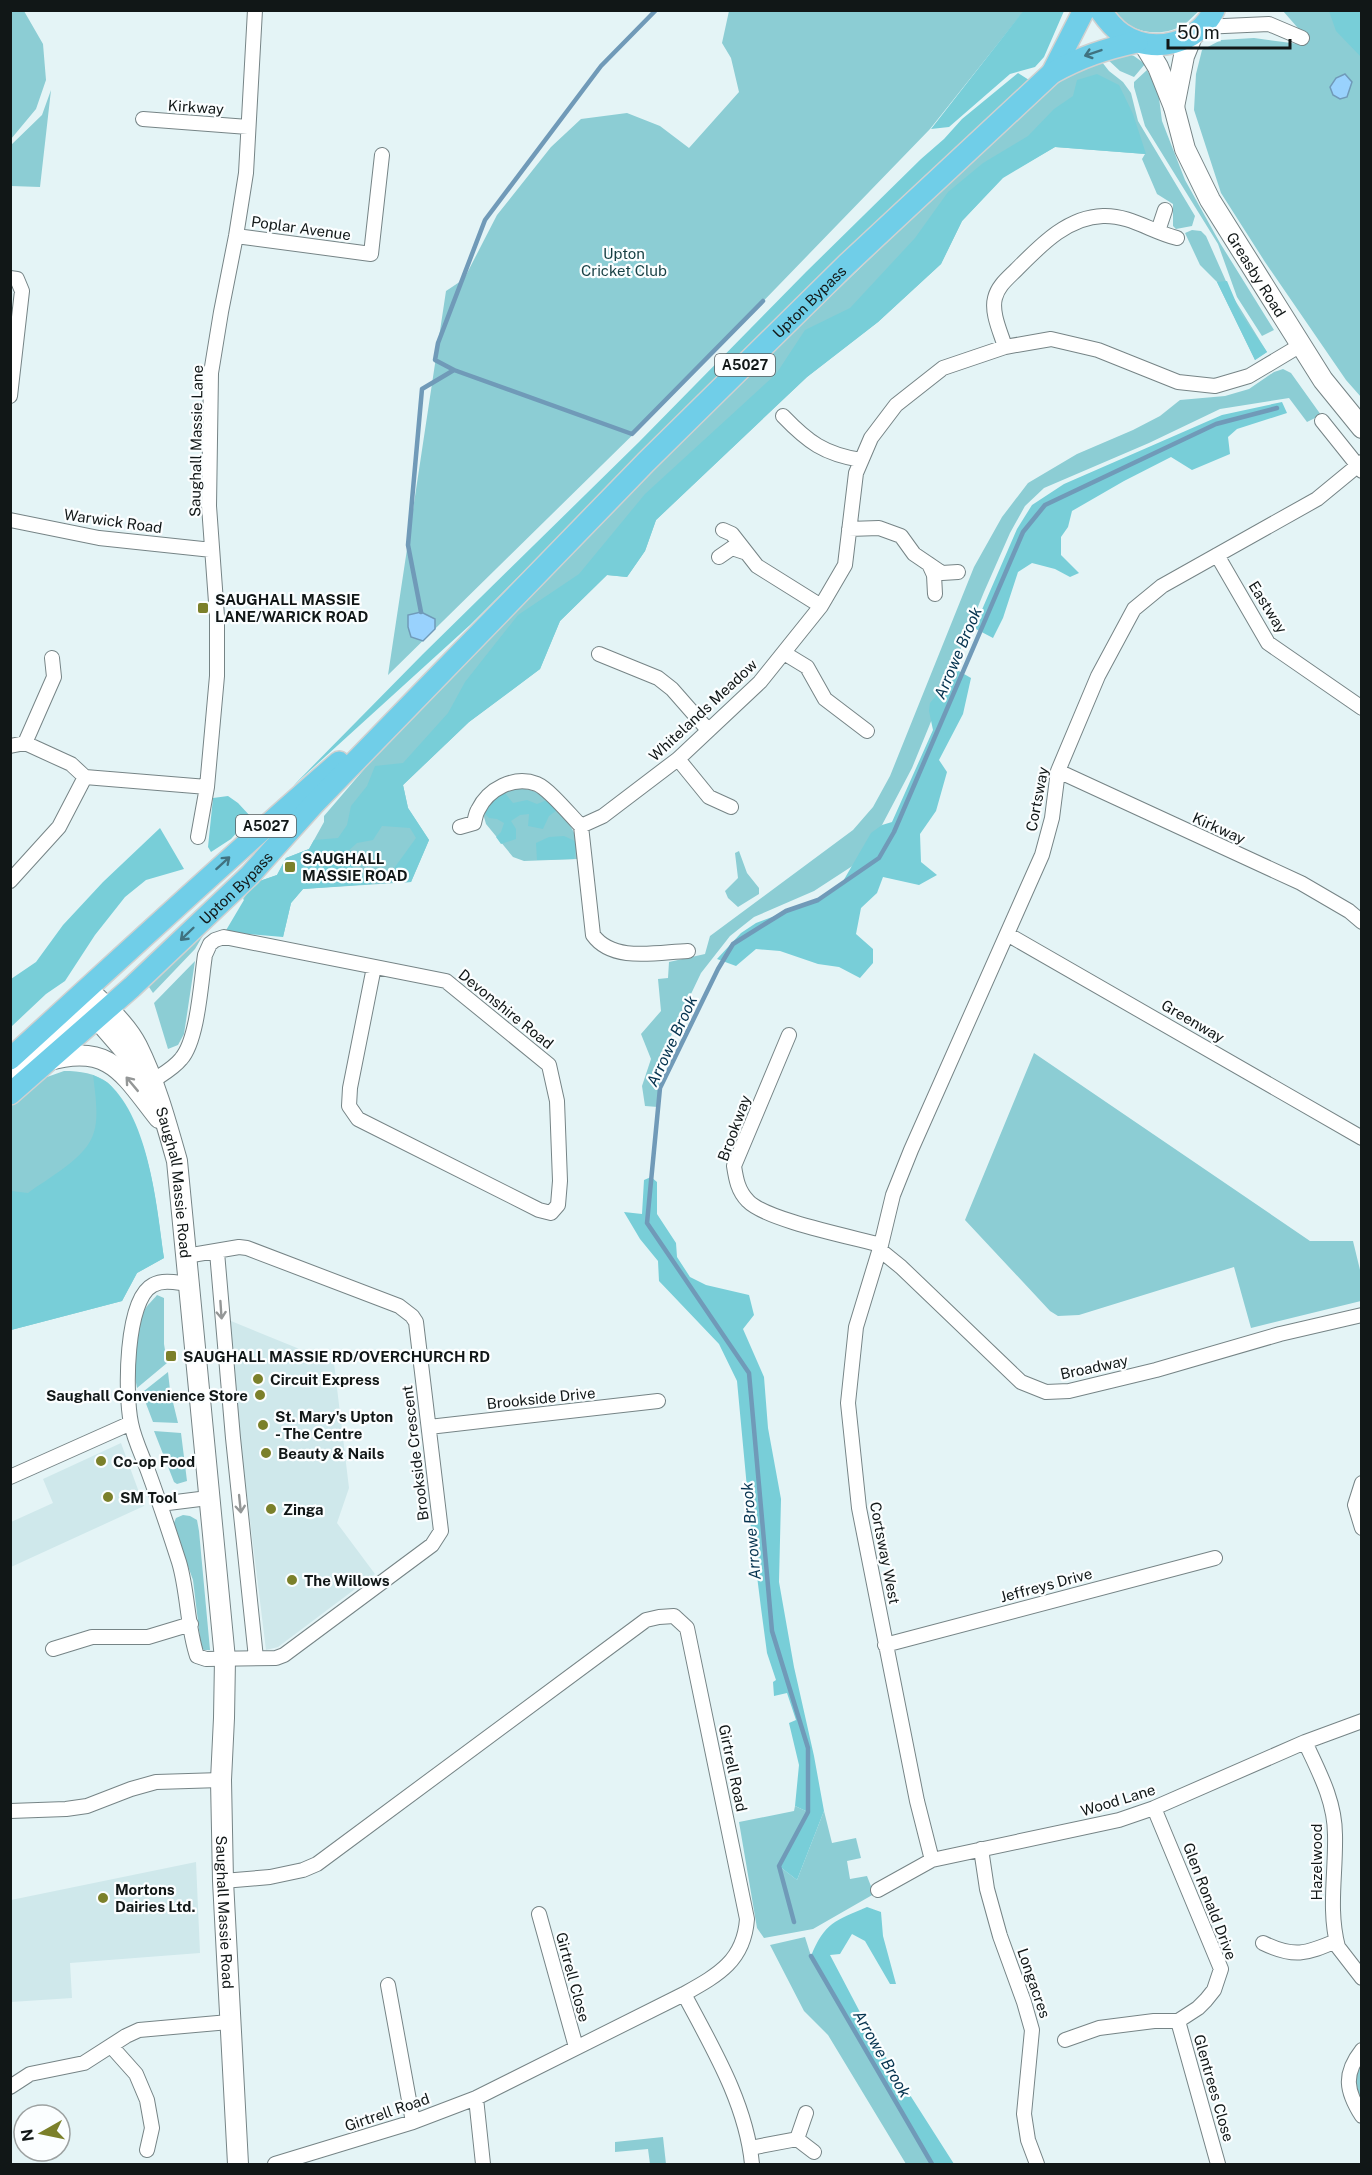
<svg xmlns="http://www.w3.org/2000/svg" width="1372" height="2175" font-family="'Public Sans',sans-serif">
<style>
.built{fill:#cfe8eb}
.green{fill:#8ccdd4}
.forest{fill:#78ced8}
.water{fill:#99d2fd;stroke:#709ab8;stroke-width:1.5}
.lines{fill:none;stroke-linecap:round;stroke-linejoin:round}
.stream{stroke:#709ab8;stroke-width:4.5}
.minor-casing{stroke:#768486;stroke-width:16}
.secondary-casing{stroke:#768486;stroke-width:22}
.primary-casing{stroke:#cfd1d1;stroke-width:24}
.minor{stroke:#fff;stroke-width:14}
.secondary{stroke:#fff;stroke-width:20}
.primary{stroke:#70cee8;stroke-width:21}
.oneway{stroke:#407280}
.oneway2{stroke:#949797}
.poi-dot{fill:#7b802a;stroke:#fbfeff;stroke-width:2}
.labels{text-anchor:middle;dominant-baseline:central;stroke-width:4.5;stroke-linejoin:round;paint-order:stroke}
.shield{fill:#fbfeff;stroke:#575c5d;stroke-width:1.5}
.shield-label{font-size:14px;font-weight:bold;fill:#111717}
.street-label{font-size:15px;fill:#111717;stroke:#fbfeff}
.park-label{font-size:15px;fill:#163f43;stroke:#fbfeff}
.poi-label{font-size:15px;font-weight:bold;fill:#111717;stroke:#fbfeff;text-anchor:start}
.water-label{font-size:16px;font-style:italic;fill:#05334f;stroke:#fbfeff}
</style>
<rect width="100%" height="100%" fill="#e4f4f6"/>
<path class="built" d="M231,1321L334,1363L349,1488L337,1523L375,1574L278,1647L266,1650L231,1366Z
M121,1443L144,1506L11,1567V1522L53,1503L43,1479Z
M196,1862L200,1953L70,1963L72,1998L11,2002V1900Z"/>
<path class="green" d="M11,10L24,11L43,44L46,80L36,109L11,139Z
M729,11H1024L930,129L656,412L388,675L446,291L464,279L497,215L551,147L581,119L627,113L660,126L689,148L739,92L731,58L722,43Z
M1113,11H1199C1194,15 1190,20 1185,24C1162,39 1128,33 1113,11Z
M1283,11H1361V397L1346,380L1265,262L1221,193L1194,110L1196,74L1202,50L1221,40L1254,38L1299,44L1304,35Z
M1123,52L1134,56L1145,64L1134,77L1120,71L1106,58Z
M1098,57L1109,71L1123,82L1131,93L1138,121L1195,216L1192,226L1176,229L1173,226V204L1157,194L1142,159L1145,154L1055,147L1003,177L962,221L941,264L878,322L807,377L656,520L645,551L627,577L607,575L560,621L540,669L469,722L403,785L408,808L429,840L411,882L303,889L291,903L283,937L243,899L254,883L277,875L286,858L309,849L324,822V816L396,732L738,385L997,137L1061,80Z
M1147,70L1158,90L1162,121L1185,180L1220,243L1274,330L1262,336L1237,297L1218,244L1145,126L1134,87V82Z
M51,90L40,187L11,186V145L42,115Z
M1192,230L1201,231L1206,236L1233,297L1267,352L1255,360L1217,282L1200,265L1185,233Z
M1283,369L1291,373L1321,415L1307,422L1289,398L1220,409L1149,443L1044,488L1025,506L1010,533L984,592L912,768L882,825L857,863L814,891L754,917L730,936L701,973L660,1059L658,1107L645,1106L642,1086L651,1059L641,1034L661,1011L658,979L668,978L669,962L705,954L710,936L853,830L873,807L890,776L974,567L1002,517L1028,483L1077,454L1133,430L1160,416L1180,400L1225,396L1249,389L1274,372Z
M511,789C517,789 524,788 530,790C539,792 546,799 553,806C568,820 581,836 578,859L524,861L513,857L486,824L482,810L493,798Z
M739,851L747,873L759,888V894L738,907L728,898L725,891L738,878L735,853Z
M205,932L195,949L153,993L147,984Z
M195,961L184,1034L178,1045L168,1049L154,1003Z
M1034,1053L1310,1241H1353L1361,1274V1301L1251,1328L1234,1267L1079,1315L1058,1316L1050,1311L965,1220Z
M64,1071C80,1071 95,1073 108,1083C113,1087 116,1093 119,1098C152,1143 156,1205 164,1258L137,1273L122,1301L11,1330L10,1103L42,1074L47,1077Z
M157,1295L164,1298V1344L167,1363L137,1388C132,1364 132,1333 144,1311C147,1305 153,1300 157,1295Z
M168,1372L170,1390L178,1423L153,1422L145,1401L144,1391Z
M154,1431L181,1433L187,1481L177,1484L174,1482Z
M183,1515L190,1516L197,1520L199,1531L210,1650H204L201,1646L193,1580L173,1525L176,1518Z
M795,1806L808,1812L779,1866L797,1880L824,1811L832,1843L856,1838L861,1858L847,1861L850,1879L867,1876L874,1894L813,1929L764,1938L757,1928L739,1822L794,1811Z
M805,1937L811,1956L932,2164H906L828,2035L804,2011L770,1945Z
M1361,2062V2101C1355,2089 1353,2073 1361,2062Z
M663,2137L666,2164H650L648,2149L615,2152V2142Z"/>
<path class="forest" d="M1024,10L1064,11L1044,57L1035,67L1010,74L949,127L931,129Z
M1329,11H1361V57L1336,31Z
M1018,73L1029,80L640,456L470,625L293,786L423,654L639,442L806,272L921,159L944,139L962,119Z
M1097,74L1119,85L1133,114L1146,154L1055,147L1003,178L962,221L941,264L878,322L807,377L656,520L645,551L627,577L607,575L560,621L540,669L469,722L403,785L408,808L429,840L411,882L392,883L395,867L416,838L410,828L382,826L373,840L357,843L346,853L355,868L372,884L303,889L291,903L283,937L225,932L254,883L277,875L286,858L309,849L314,840L338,838L347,825L351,806L367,786L375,766L403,763L448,713L465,682L518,615L579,574L645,494L776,374L805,330L850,308L915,238L948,192L983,163L1028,136L1054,109L1073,96L1077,80Z
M1227,281L1241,314L1267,352L1255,360L1217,282Z
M1282,402L1287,413L1237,429L1228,437L1230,454L1192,470L1171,457L1124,481L1072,511L1068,527L1061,537V555L1079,573L1070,577L1055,569L1032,563L1018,572L1003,618L993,638L974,628L1017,529L1032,505L1064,484L1222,415Z
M957,670L971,678L963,714L939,760L947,772L936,811L920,834L921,862L937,875L919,885L883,877L877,893L861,908L856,934L873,949V963L860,978L839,967L818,964L780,951L756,949L736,966L717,959L741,933L756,923L818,900L842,883L871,833L882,825L892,822L933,730L929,711L930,703Z
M504,792L513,803L527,800L537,804L547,800L557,810L549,816L543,829L528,826L529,814L520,815L511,821L516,829V839L501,844L496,837L501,832L504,823L497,819L489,818L482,810L493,798Z
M228,796L238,803L251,817L231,839L211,852L208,847L213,798Z
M160,828L184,869L146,880L125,897L95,935L65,981L46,994L11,1027V979L36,962L63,925L103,882Z
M564,836L577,842L574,859L537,860L536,843L549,837Z
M93,1075C98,1078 105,1080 109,1084C149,1120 157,1207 164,1258L137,1273L122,1301L11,1330V1191L28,1193C49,1177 87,1158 94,1132C99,1117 95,1091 93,1075Z
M651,1177L657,1182V1214L676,1243L677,1257L690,1277L706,1285L749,1295L754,1315L743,1329L764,1377L768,1428L781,1499L779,1582L794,1667L814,1756L824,1811L797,1880L779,1866L808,1812L795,1806L799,1765L789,1723L796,1720L787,1693L774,1696L773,1682L776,1680L767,1653L761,1608L750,1520L737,1381L719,1344L659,1281L658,1261L640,1239L624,1212L642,1214L644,1180Z
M867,1907L881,1912L883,1936L896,1984H890L865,1941L852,1934L840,1954L830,1955L873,2037L954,2164H932L811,1956C825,1922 835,1921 867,1907Z"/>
<path class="water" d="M1345,74L1352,82L1347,97L1340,99L1333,95L1330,87L1336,78Z
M421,612L435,619V629L423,641L411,637L408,627V615Z"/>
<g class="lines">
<path class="stream" d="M454,370L435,360L438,343L485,220L601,66L656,10
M421,612L408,545L422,389L454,370L632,434L763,301
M794,1922L779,1866L808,1812V1748L772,1631L749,1373L647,1223L660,1088L718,969L733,944L786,911L818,900L879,858L894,832L1023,532L1045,505L1216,424L1277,408
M811,1956L932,2164"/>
<g class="minor-casing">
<path id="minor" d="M1202,27L1269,24L1302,38
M143,119L248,127
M1158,231L1165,210
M236,236L371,254L382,155
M10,278L17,279L22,291L10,396
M1005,347C1001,333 991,313 995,298C998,286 1007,279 1016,270C1040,246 1067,217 1103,216C1130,215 1152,232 1177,238
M783,416C808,442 824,454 861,460
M1322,421L1362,471
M10,520L99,538L212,550
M849,529L879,528L901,536L914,554L942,573L958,572
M723,530L732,534L757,566L821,606
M1217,555L1268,643L1362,708
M719,557L732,548L744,552
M929,564L934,575L935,594
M784,653L807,667L825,699L867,731
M599,654L658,678L672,689L708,730
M25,743L54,677L52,658
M10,746L25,743L71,764L85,777L207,787
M678,759L709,797L731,807
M1058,771L1301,883L1349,911L1362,922
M581,826L603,816L678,759L760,682L821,606L845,565L856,473L871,438L896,405L943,368L1005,347L1051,339L1098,350L1178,382L1215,386L1249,376L1301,345
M581,826L593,935C613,963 658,952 688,951
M460,827L474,823C475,819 476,813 478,810C488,789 514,775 537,784C549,789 571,816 581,826
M198,837L207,787L217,676V616L209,506L211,373L221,312L236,236L246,173L255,10
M10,881L59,827L85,777
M1007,934L1362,1138
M789,1035L734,1166C736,1179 738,1191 748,1201C766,1220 852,1237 881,1245
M151,1082C161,1075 173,1069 181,1059C198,1040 201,981 205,955L210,944L215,940L224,937L446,981L549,1065L557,1101L560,1181L558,1205L551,1213L539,1210L358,1119L349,1106L350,1088L374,967
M880,1250L901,1267L1021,1382L1046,1392L1069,1391L1156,1370L1280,1334L1362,1315
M217,1252L233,1438L256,1658
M186,1256L239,1247L247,1248L399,1306L412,1316L416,1322L441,1531L432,1545L284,1655L276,1658L206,1659L197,1656C187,1626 188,1592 179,1562C169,1531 159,1501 148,1471C142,1455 134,1439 131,1423C125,1395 125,1299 153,1285C164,1279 178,1283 189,1284
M429,1427L658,1401
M10,1477L131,1423
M1362,1483L1355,1505L1362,1528
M160,1504L208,1498
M885,1645L1215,1558
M53,1649L92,1637H148L191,1624
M1305,1742C1319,1772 1335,1801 1335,1835C1336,1873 1328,1910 1338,1947L1362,1978
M10,1811L66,1809L87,1806L131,1789L156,1782L221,1780
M981,1849L987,1889L1000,1936L1024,2002L1032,2030L1024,2114L1028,2140L1037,2164
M932,1860L917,1801L859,1508L848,1403L856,1327L881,1245L893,1195L911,1150L1042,855L1052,818L1058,771L1098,676L1134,609L1162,586L1317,499L1362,462
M223,1881L270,1877L303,1870L317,1864L646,1620L659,1617L674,1616L687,1628L747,1919C744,1961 718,1975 684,1994L476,2098L413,2122L275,2164
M878,1890L932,1860L1119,1820L1154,1808L1305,1742L1362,1721
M539,1914L576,2047
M1263,1943C1294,1958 1306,1954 1336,1941
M388,1985L413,2122
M684,1994C712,2047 746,2103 752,2164
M1178,2021L1218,2164
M1065,2040L1099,2028L1154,2021H1178L1198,2008L1206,2000L1214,1990L1221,1969L1154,1808
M111,2046L136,2074L147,2100L152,2128L147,2150
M1362,2050C1343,2074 1346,2091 1362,2116
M10,2087L30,2074L84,2063L126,2036L139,2030L229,2022
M476,2098L483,2164
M797,2139L814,2152
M750,2148L797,2139L806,2113"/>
</g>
<g class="secondary-casing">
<g id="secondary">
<path id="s1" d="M1144,44L1158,67L1174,107L1185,149L1210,200L1323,380L1362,428"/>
<path d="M1174,107L1184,56L1193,34"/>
<path id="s2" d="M88,989C104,1006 126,1024 137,1046C155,1082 166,1122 177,1161L225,1659L224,1718L221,1780L223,1881L238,2164"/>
<path d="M88,1008L141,1069"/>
<path d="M47,1061C110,1042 124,1074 159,1118"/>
<path d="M10,1071L88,1008L94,1006L107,1009"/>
</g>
</g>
<g class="primary-casing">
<g id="primary">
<path d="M1100,10C1107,20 1113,28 1122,34C1153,55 1198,44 1214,10"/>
<path d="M1052,73L1084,10"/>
<path d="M10,1059C119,960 227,859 339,762"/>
<path id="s3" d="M10,1094L132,987L250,875L313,805L646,462L847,264L1052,73C1081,57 1105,49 1137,42"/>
</g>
</g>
<use href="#minor" class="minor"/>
<use href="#secondary" class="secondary"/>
<use href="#primary" class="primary"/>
</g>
<defs><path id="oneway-shaft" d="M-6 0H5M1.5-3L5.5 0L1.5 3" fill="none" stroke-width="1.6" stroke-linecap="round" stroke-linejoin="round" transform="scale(1.5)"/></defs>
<g class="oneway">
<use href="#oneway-shaft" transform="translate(1093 53) rotate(161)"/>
<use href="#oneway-shaft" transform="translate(223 863) rotate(-42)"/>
<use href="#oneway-shaft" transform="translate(187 934) rotate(136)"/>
</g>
<g class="oneway2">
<use href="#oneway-shaft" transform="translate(132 1084) rotate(-130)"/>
<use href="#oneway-shaft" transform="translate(221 1310) rotate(86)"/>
<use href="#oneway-shaft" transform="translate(240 1504) rotate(84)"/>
</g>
<g class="poi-dot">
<rect x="197" y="602" width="12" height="12" rx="3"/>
<rect x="284" y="861" width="12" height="12" rx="3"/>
<rect x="165" y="1350" width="12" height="12" rx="3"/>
<circle cx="258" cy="1379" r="6"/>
<circle cx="260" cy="1395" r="6"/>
<circle cx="263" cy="1425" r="6"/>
<circle cx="266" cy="1453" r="6"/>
<circle cx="101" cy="1461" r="6"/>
<circle cx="108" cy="1497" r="6"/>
<circle cx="271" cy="1509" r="6"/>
<circle cx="292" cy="1580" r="6"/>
<circle cx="103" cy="1898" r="6"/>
</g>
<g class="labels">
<g class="shield">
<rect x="715" y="354" width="60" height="22" rx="4.5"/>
<rect x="236" y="815" width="60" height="22" rx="4.5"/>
</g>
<g class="shield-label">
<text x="745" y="365">A5027</text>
<text x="266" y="826">A5027</text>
</g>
<g class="street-label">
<text transform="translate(196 107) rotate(4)">Kirkway</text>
<text transform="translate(301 228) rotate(8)">Poplar Avenue</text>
<text stroke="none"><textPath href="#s1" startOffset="258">Greasby Road</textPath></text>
<text stroke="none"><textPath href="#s3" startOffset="1126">Upton Bypass</textPath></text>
<text transform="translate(196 441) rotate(-89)">Saughall Massie Lane</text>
<text transform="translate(113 521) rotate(8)">Warwick Road</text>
<text transform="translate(1268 607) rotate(58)">Eastway</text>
<text transform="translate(703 710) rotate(-43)">Whitelands Meadow</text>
<text transform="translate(1037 799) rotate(-79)">Cortsway</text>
<text transform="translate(1219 828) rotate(24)">Kirkway</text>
<text stroke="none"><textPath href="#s3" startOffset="306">Upton Bypass</textPath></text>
<text transform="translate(506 1009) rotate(39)">Devonshire Road</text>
<text transform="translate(1193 1021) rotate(30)">Greenway</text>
<text transform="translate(734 1128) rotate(-70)">Brookway</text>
<text stroke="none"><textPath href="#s2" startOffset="218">Saughall Massie Road</textPath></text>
<text transform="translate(1094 1367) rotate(-12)">Broadway</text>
<text transform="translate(541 1398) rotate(-6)">Brookside Drive</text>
<text transform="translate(415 1453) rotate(-97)">Brookside Crescent</text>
<text transform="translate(885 1553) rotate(79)">Cortsway West</text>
<text transform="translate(1046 1585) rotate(-15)">Jeffreys Drive</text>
<text transform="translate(733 1768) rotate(78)">Girtrell Road</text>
<text transform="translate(1118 1800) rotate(-17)">Wood Lane</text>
<text transform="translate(1316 1862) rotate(-90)">Hazelwood</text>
<text transform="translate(1210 1901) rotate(69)">Glen Ronald Drive</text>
<text stroke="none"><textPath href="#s2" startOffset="951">Saughall Massie Road</textPath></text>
<text transform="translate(573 1977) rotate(75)">Girtrell Close</text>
<text transform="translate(1034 1983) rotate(71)">Longacres</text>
<text transform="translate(1214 2088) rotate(74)">Glentrees Close</text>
<text transform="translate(387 2112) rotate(-19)">Girtrell Road</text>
</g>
<g class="park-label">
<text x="624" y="253">Upton<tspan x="624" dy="17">Cricket Club</tspan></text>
</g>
<g class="poi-label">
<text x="215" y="599">SAUGHALL MASSIE<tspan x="215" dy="17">LANE/WARICK ROAD</tspan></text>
<text x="302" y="858">SAUGHALL<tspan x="302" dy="17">MASSIE ROAD</tspan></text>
<text x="183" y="1356">SAUGHALL MASSIE RD/OVERCHURCH RD</text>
<text x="270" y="1379">Circuit Express</text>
<text x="248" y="1395" text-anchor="end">Saughall Convenience Store</text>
<text x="275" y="1416">St. Mary's Upton<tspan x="275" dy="17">- The Centre</tspan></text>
<text x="278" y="1453">Beauty &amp; Nails</text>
<text x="113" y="1461">Co-op Food</text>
<text x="120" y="1497">SM Tool</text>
<text x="283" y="1509">Zinga</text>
<text x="304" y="1580">The Willows</text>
<text x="115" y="1889">Mortons<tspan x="115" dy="17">Dairies Ltd.</tspan></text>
</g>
<g class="water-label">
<text transform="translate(958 653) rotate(-67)">Arrowe Brook</text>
<text transform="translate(672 1041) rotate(-65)">Arrowe Brook</text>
<text transform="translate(751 1531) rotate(-95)">Arrowe Brook</text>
<text transform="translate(882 2054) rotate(60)">Arrowe Brook</text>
</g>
</g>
<rect width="1372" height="2175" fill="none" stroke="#111717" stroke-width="24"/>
<g transform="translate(42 2133) rotate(261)"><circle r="28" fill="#fbfeff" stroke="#9da2a2" stroke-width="1.5"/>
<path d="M0-4.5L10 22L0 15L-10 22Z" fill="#7b802a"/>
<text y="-9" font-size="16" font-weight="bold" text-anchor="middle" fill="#111717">N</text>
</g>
<path d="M1168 39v9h122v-9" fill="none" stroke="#111717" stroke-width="3"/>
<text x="1177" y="39" font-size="18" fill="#111717" stroke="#fbfeff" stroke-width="4.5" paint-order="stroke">50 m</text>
</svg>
